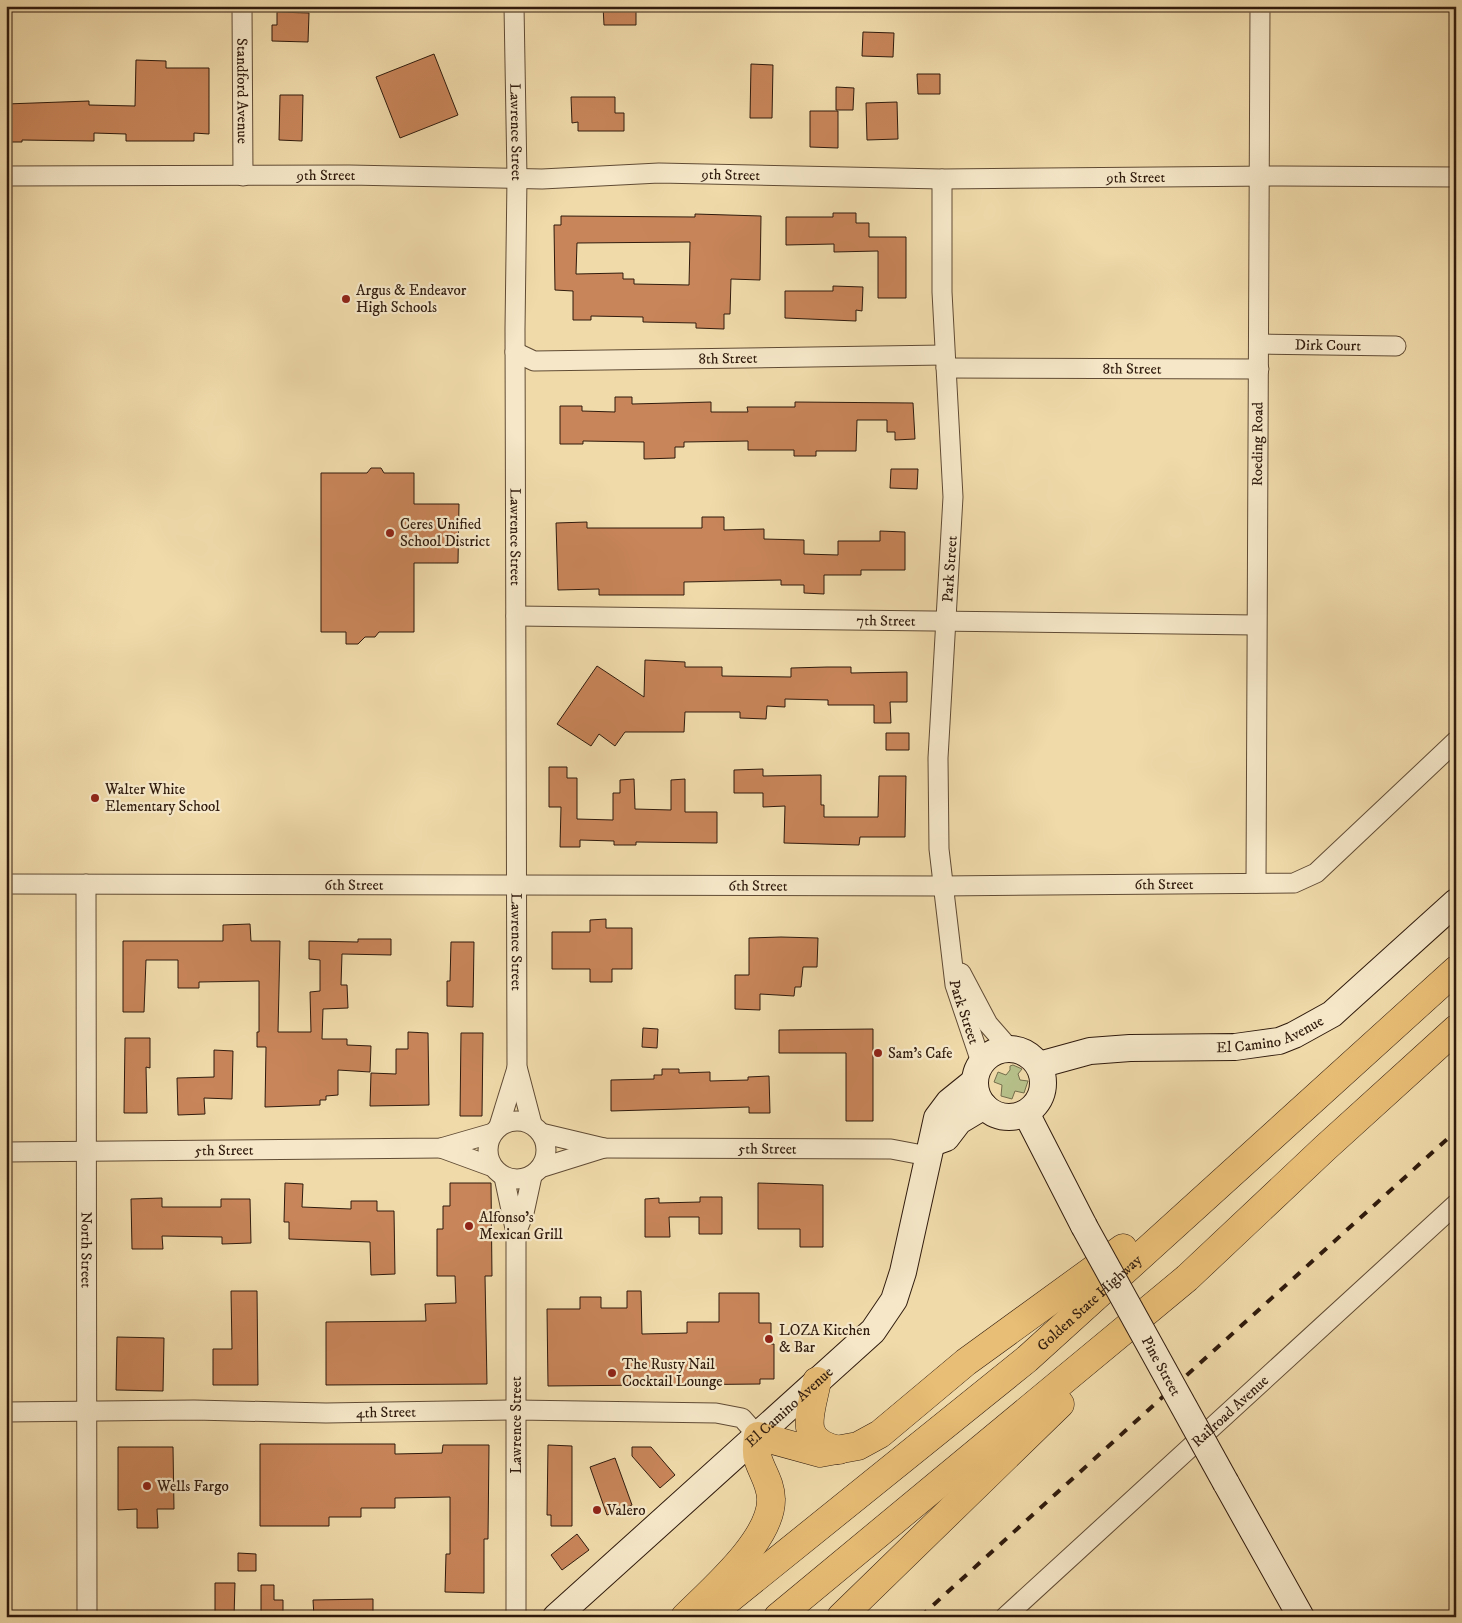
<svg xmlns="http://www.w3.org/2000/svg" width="1462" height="1623" font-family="'IM FELL DW Pica',serif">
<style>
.green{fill:#b7c08a;stroke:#746e4c}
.building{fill:#c88559;stroke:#301b0d;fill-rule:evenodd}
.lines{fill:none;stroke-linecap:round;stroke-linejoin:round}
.street-casing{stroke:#604b34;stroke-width:21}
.secondary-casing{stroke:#301b0d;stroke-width:28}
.highway-casing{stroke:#301b0d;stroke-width:29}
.street{stroke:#f5e7c8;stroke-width:19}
.secondary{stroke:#f5e7c8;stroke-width:26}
.highway{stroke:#e8bd75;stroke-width:28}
.rail{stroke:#301b0d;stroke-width:4;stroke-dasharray:9 9;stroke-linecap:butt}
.secondary-bridge-casing{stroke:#301b0d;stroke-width:28;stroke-linecap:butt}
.secondary-bridge{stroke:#f5e7c8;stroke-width:26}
.poi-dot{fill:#8f2418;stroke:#f5e7c8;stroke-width:2}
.labels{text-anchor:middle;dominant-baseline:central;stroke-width:4.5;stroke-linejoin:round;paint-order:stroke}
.street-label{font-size:15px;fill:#301b0d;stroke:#f5e7c8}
.poi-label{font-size:15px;fill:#301b0d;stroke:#f5e7c8;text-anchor:start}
</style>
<rect width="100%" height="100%" fill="#f0daaa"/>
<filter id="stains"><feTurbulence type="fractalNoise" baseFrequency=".004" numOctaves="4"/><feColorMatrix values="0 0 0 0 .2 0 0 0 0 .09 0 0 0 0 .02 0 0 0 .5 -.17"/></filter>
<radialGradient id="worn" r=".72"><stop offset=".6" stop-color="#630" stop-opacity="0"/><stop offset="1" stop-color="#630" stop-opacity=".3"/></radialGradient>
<path class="green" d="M1013,1065L1022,1069L1018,1074L1020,1080L1028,1081L1024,1093L1015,1091L1012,1099L1001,1096L1002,1085L994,1082L998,1072L1006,1075L1010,1070V1066Z"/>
<path class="building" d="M603,6H636V25H604Z
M277,12L309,13L308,42L272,41V25H277Z
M863,32L894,33L893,57L862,56Z
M434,54L458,115L400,138L376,77Z
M136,60L166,61V68H209V134L194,133V141H126V134L94,133V141L22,140V142H6V104L89,101V105L135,106Z
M751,64L773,65L772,118H750Z
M917,74H940V94H918Z
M836,87L854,88L853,110H836Z
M280,95H303L302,141L279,140Z
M571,97H615V113H624V131H578V122L572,123Z
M897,102L898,139L867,140L866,103Z
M810,111H838V148L810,147Z
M833,213H856V223H869V237H906V298H878V251L834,252V244L786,245V217H833Z
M695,214L761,216L760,280L731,279L730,314H724V329L696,328V323L643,322V317L591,316V320H573V291L555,290L554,225H561V216L695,217ZM690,242L689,285L634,284V279H623V273L576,274L577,243Z
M833,286L863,287L862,311L856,310V321L785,318V291H833Z
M615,397H632V404L711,402V412H748L747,407H795V402L913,403L915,439L895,440V432H887V420H857L856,451H816V456H794V450H748V441L684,442V447H675V458L644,459V442L583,441V444H560V406H582V411L615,412Z
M371,468H381L384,473H414V504H459L458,563H414V632H379L375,637H365L358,644H346V632H321V473H367Z
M891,469H918L917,489L890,488Z
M702,517H724V530L764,529V539L804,540V554L838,555V541H880V531L905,532V570H861V575H824V594L804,593V585H781V580L684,582V595H599V589L558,590L556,523L587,522V528H702Z
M645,660L685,662V667H722V676L791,677V668L827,667H851V673L907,672V702H890L891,723H874V705H828V700L785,699V707L767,706L766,719L740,718V712H685L684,732H625L615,746L599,734L591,746L557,724L597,666L644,697Z
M886,733H909V750H886Z
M549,767H567V778H577V819L613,820V793H620V780L634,779L635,809L671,810V780L685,779V812H717V843L636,842V845H614V841L580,840V847H560L561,807H549Z
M763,769V776L821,775V805H824V817H878L879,776H906L905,837H860L859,845L784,843L785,806L763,807V793H734V770Z
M606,919V928H632V969H612V982H590V969H552V932H590V920Z
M250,924L251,941H280L278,1032H311L310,992L320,991V960L309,959V941L358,942V939H391V955L342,954L341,985H347L348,1008L323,1009L322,1039H347V1045L371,1046L370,1072L338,1070V1095L326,1096V1100H320V1105L265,1107L266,1047H257V1032H259V981L199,982V988H178V960H146L144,1012H123V941H223V925Z
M781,937L818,938L817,967H803L801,987H795L794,996L760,994V1010L735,1009V975H749V938Z
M451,942H474L473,1007L447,1006V981H450Z
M643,1028L658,1029L657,1048L642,1047Z
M873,1029V1121H846V1053H779V1030Z
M408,1032L428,1033L429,1105L370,1106L371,1073L396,1074V1049H408Z
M461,1033H483L482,1116H460Z
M125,1038H150V1068L146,1067L147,1113H124Z
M214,1050L233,1051L232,1099L204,1098L205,1114L178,1115L177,1078L214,1077Z
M662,1069H679V1073L710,1072V1081L748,1080V1077L769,1076L770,1113H749V1107L611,1111V1080L654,1079V1075H662Z
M285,1183L303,1184L302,1207L351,1209V1201H377V1211H394L395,1274L371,1275L370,1242L289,1239V1222H284Z
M450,1183H491L492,1276H485L487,1384L326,1385V1322L426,1321L425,1304L456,1303L455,1276H437V1229H443V1206H450Z
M758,1183L823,1185V1247H800V1229H758Z
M700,1197H722V1234H699V1217H669L670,1237H645V1199L659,1198V1203L700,1202Z
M162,1198V1207H221V1199H250L251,1243L222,1244V1237L162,1236L163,1249H132L131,1199Z
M231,1291H257L258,1385H213V1349H232Z
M627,1291H641L642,1334L687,1333V1322H719V1293H759V1323H771V1344H774V1379H760V1384L548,1386L547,1309H580V1297H601V1308H627Z
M117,1337L164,1338L163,1391L116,1390Z
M260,1444H395V1454L442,1453L443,1445H489L488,1539H484V1593L445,1592L446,1554H450V1497L395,1498V1508H361V1517H329V1526H260Z
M548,1445L572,1446V1526H551V1515H547Z
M118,1447H173L174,1509H157L158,1528H137V1509L118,1510Z
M632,1447H651L675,1475L660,1488L632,1456Z
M615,1458L632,1505L607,1515L590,1467Z
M577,1534L589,1550L562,1570L551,1555Z
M238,1553L256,1554V1571H238Z
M215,1583H235L234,1617H215Z
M261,1585H274V1600H283V1617H261Z
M373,1599V1617H314L313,1600Z"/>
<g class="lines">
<g class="street-casing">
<g id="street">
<path id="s1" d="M242,6L243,176"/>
<path id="s2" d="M514,6L517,178L515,329L517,1067L532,1124"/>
<path id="s3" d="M6,176L349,175L542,179L659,173L942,179L1282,176L1456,177"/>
<path id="s4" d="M942,179V292L953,497L938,758L939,849L955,985L981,1062"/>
<path id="s5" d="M1259,344L1396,346"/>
<path id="s6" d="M515,352L534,361L944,355"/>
<path id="s7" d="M946,368L1259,369"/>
<path id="s8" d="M516,616L1255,625"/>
<path id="s9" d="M1256,883C1256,591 1258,299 1260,6"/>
<path id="s10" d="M6,884L942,886L1294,883L1316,873L1456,741"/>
<path id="s11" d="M86,884L87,1617"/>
<path d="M961,973L988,1024L1009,1048"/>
<circle cx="517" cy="1150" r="29"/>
<path d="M499,1126L517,1068"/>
<path id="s12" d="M541,1133L604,1148L891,1149L928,1156"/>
<path d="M441,1148L493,1167"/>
<path id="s13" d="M6,1152L441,1148L493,1133"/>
<path d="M540,1168L604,1148"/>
<path d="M504,1177L516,1233V1617"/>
<path d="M516,1233L524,1213L532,1176"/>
<path id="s14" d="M6,1412L194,1410L326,1413L516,1410L716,1413L742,1418L758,1436"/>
<path id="s15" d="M1005,1617L1456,1204"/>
</g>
</g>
<g class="secondary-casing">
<g id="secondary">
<circle cx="1009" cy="1083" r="34"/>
<path id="s16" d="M1039,1065L1090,1051L1130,1048L1235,1047L1279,1041L1294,1035L1332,1014L1456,902"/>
<path d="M1026,1113L1084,1226"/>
<path d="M932,1143L946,1138L959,1121L984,1106"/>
<path d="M1226,1483L1301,1617"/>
<path id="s17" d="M556,1617L873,1331L894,1300L903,1272L937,1118L949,1102L975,1081"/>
</g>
</g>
<g class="highway-casing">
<g id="highway">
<path d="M817,1381C811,1414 796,1441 839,1450"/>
<path d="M685,1617C712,1590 772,1539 771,1499C771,1484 762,1472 758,1459C756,1453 757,1443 758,1436L820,1453L858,1446L880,1434L966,1362L1123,1248"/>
<path id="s18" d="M707,1617L1027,1359L1456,970"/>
<path d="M778,1617L1187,1278L1325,1148L1456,1029"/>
<path d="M841,1617L1060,1404"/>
</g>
</g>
<use href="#street" class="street"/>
<use href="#secondary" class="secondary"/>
<use href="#highway" class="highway"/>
<path class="rail" d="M920,1617L1456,1131"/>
<g class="secondary-bridge-casing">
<g id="secondary-bridge">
<path id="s19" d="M1084,1226L1226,1483"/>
</g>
</g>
<use href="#secondary-bridge" class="secondary-bridge"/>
</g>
<g class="poi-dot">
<circle cx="346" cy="299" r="5"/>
<circle cx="390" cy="533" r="5"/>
<circle cx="95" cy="798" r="5"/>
<circle cx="878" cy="1053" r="5"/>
<circle cx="469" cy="1226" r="5"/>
<circle cx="769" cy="1339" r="5"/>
<circle cx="612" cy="1373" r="5"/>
<circle cx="147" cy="1486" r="5"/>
<circle cx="597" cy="1510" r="5"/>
</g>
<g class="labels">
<g class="street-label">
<text stroke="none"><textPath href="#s1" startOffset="85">Standford Avenue</textPath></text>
<text stroke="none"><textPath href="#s2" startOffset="126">Lawrence Street</textPath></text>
<text stroke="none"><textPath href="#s3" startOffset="320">9th Street</textPath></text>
<text stroke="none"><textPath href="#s3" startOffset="725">9th Street</textPath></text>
<text stroke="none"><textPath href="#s3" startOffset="1130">9th Street</textPath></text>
<text stroke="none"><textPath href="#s5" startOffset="69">Dirk Court</textPath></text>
<text stroke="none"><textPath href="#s6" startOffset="215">8th Street</textPath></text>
<text stroke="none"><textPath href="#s7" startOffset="186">8th Street</textPath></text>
<text stroke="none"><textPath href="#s9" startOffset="439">Roeding Road</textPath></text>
<text stroke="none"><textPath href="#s2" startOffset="531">Lawrence Street</textPath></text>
<text transform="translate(950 569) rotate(-86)">Park Street</text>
<text stroke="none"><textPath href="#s8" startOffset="370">7th Street</textPath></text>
<text stroke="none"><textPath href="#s10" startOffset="1158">6th Street</textPath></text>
<text stroke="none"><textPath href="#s10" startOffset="348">6th Street</textPath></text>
<text stroke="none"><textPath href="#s10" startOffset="752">6th Street</textPath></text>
<text stroke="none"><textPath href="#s2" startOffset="936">Lawrence Street</textPath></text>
<text stroke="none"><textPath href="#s4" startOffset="836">Park Street</textPath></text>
<text stroke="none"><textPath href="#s16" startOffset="235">El Camino Avenue</textPath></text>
<text stroke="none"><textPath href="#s12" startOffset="228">5th Street</textPath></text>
<text stroke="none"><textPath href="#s13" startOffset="218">5th Street</textPath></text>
<text stroke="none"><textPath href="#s11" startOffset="366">North Street</textPath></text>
<text stroke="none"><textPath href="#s18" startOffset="495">Golden State Highway</textPath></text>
<text stroke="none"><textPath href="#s19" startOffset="160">Pine Street</textPath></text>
<text stroke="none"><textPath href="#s17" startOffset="314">El Camino Avenue</textPath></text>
<text stroke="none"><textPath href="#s15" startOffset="305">Railroad Avenue</textPath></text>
<text stroke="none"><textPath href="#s14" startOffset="380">4th Street</textPath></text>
<text transform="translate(516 1425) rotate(-90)">Lawrence Street</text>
</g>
<g class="poi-label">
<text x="356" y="290">Argus &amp; Endeavor<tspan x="356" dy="17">High Schools</tspan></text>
<text x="400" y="524">Ceres Unified<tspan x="400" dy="17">School District</tspan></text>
<text x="105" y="789">Walter White<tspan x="105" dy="17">Elementary School</tspan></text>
<text x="888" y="1053">Sam's Cafe</text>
<text x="479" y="1217">Alfonso's<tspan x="479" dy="17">Mexican Grill</tspan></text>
<text x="779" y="1330">LOZA Kitchen<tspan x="779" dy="17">&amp; Bar</tspan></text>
<text x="622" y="1364">The Rusty Nail<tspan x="622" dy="17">Cocktail Lounge</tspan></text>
<text x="157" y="1486">Wells Fargo</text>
<text x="607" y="1510">Valero</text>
</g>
</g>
<rect width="1462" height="1623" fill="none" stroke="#f0daaa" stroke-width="25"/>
<rect x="8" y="8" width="1447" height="1608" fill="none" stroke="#301b0d" stroke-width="2.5"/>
<rect x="12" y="12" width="1437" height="1598" fill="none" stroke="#301b0d"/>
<rect width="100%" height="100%" filter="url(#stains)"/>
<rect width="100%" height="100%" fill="url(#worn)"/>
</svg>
